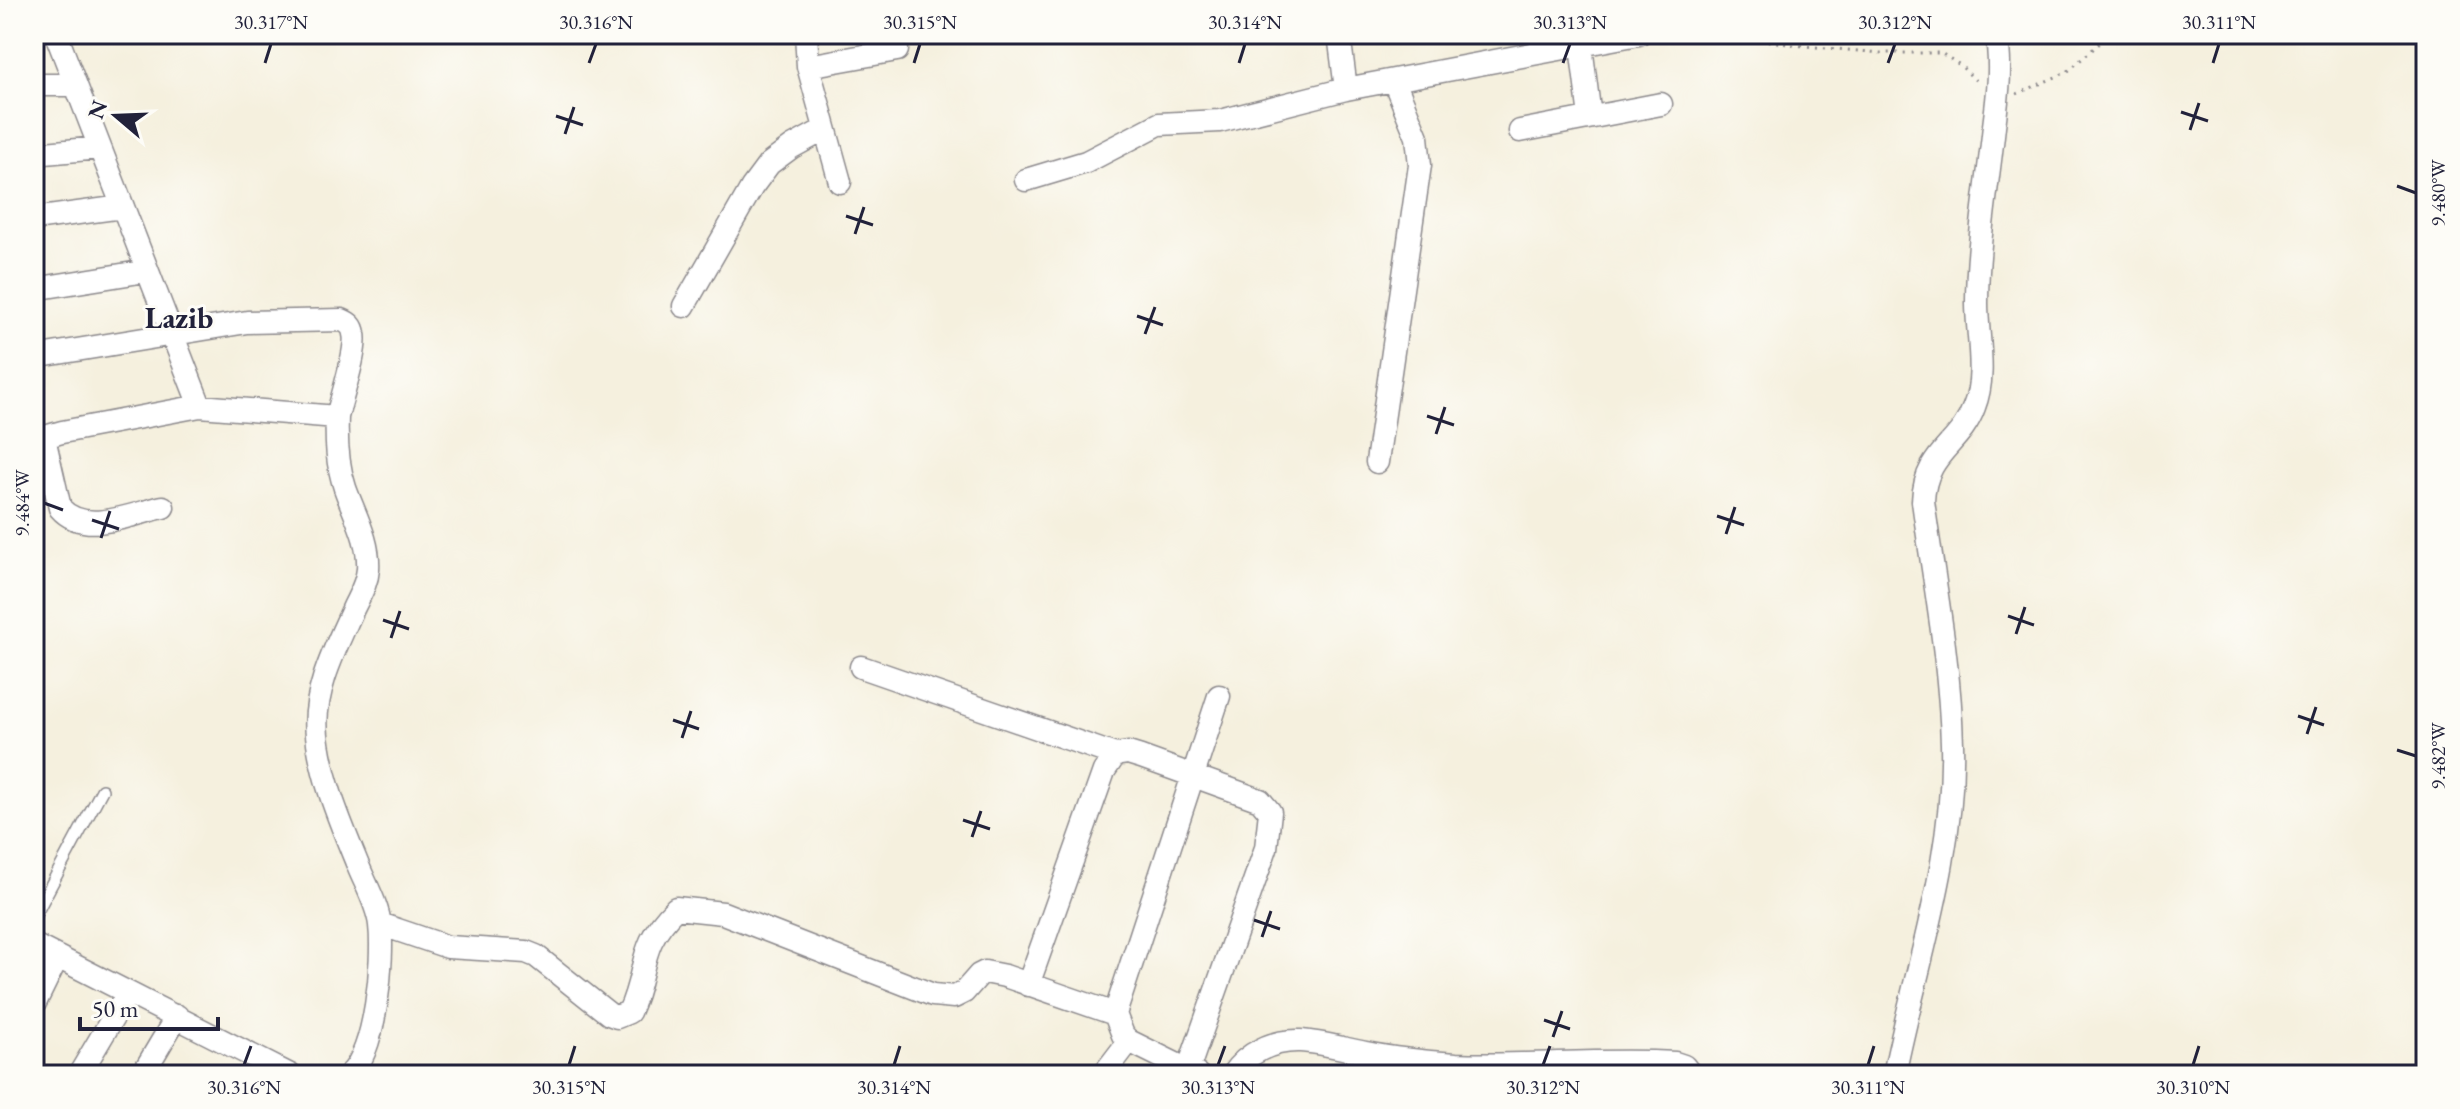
<svg xmlns="http://www.w3.org/2000/svg" width="2460" height="1109" font-family="'EB Garamond',serif">
<style>
.lines{fill:none;stroke-linecap:round;stroke-linejoin:round}
.service-casing{stroke:#8c898c;stroke-width:14}
.minor-casing{stroke:#8c898c;stroke-width:25}
.path{stroke:#8c898c;stroke-width:3;stroke-dasharray:2 6;stroke-linecap:butt}
.service{stroke:#fff;stroke-width:11}
.minor{stroke:#fff;stroke-width:22}
.ticks{fill:none;stroke:#22223b;stroke-width:3}
.labels{text-anchor:middle;dominant-baseline:central;stroke-width:6;stroke-linejoin:round;paint-order:stroke}
.quarter-label{font-size:30px;font-weight:bold;fill:#22223b;stroke:#fdfcf7}
.neatline{fill:none;stroke:#22223b;stroke-width:3}
.ticks-label{font-size:20px;text-anchor:middle;fill:#22223b}
</style>
<rect width="100%" height="100%" fill="#fdfcf7"/>
<filter id="ink" filterUnits="userSpaceOnUse"><feTurbulence type="fractalNoise" baseFrequency=".0125" numOctaves="2"/><feDisplacementMap in="SourceGraphic" scale="16" xChannelSelector="R" yChannelSelector="G"/><feConvolveMatrix kernelMatrix="1 2 1 2 8 2 1 2 1" color-interpolation-filters="sRGB"/></filter>
<filter id="wash" filterUnits="userSpaceOnUse"><feTurbulence type="fractalNoise" baseFrequency=".006" numOctaves="4" result="noise"/><feDisplacementMap in="SourceGraphic" scale="32" xChannelSelector="R" yChannelSelector="G"/><feGaussianBlur stdDeviation="1.8" result="paint"/><feColorMatrix in="noise" values="0 0 0 0 0 0 0 0 0 0 0 0 0 0 0 0 0 1.4 0 .05"/><feComposite in="paint" operator="in"/></filter>
<g filter="url(#wash)">
<rect width="100%" height="100%" fill="#f5f0de"/>
</g>
<g filter="url(#ink)">
<g class="lines">
<g class="service-casing">
<path id="service" d="M34,917L102,790"/>
</g>
<g class="minor-casing">
<path id="minor" d="M56,34L200,406
M806,34L808,66L840,182
M1339,34L1346,89
M1581,46L1590,117
M808,66L897,50
M34,85H74
M1520,131L1661,104
M34,154L99,148
M1026,180L1086,162L1159,124L1220,121L1346,89L1639,34
M34,219L122,207
M34,289L146,271
M684,306L752,187L769,164L792,147L825,129
M34,357L247,322L342,320C349,323 353,326 354,334C358,349 341,399 337,417
M44,438L60,508C84,536 132,514 163,507
M34,440L62,432L200,406L337,417C336,442 337,464 345,488C354,514 370,541 368,569C367,584 359,596 353,609C336,647 312,692 317,735C322,781 342,826 359,868C366,885 378,906 380,925C384,958 376,1054 349,1075
M1377,462L1420,165L1417,137L1394,81
M861,667L1115,755L1128,753L1141,757L1260,800L1270,812L1266,848L1188,1070
M380,924L448,947L526,952L536,956L609,1014L617,1017L629,1012C649,969 636,947 676,908L723,913L933,995L954,997L964,992L979,975L985,972L1005,976L1115,1014L1219,696
M34,945L290,1075
M1028,985L1104,771L1115,755
M34,1005L57,958
M1115,1014L1123,1035L1129,1041L1198,1075
M79,1075L127,994
M142,1075L177,1016
M1103,1075L1129,1041
M1232,1075C1246,1053 1273,1040 1300,1041C1321,1042 1344,1049 1366,1053C1395,1059 1426,1062 1456,1064C1530,1067 1602,1058 1675,1063L1684,1066L1691,1075
M1894,1075C1916,966 1955,857 1952,744C1950,663 1934,582 1923,501C1925,452 1960,446 1974,407C1987,375 1977,336 1977,303C1977,244 1988,184 1994,126C1998,96 2002,63 1996,34"/>
</g>
<path class="path" d="M1729,34L1793,45L1881,53H1941L1960,65L1978,83
M2017,94L2067,72L2110,34"/>
<use href="#service" class="service"/>
<use href="#minor" class="minor"/>
</g>
</g>
<path class="ticks" d="M265,63L271,44M589,63L596,44M914,63L920,44M1239,63L1245,44M1563,63L1570,44M1888,63L1895,44M2213,63L2219,44M2181,112L2208,121M556,116L583,125M2190,130L2199,103M565,134L574,107M2397,186L2416,193M846,216L873,225M855,234L864,207M1137,316L1163,325M1145,334L1155,307M1427,416L1454,425M1436,434L1445,407M44,503L63,510M1717,516L1744,525M92,520L119,529M1726,534L1735,507M101,538L110,511M2008,616L2034,625M383,620L409,629M2016,634L2025,607M391,638L400,611M2298,716L2324,725M673,720L699,729M2307,734L2316,707M682,738L691,711M2397,750L2416,756M963,820L990,829M972,837L981,811M1254,920L1280,929M1262,937L1271,911M1544,1020L1570,1029M1553,1037L1562,1011M244,1065L251,1046M569,1065L575,1046M894,1065L900,1046M1218,1065L1225,1046M1543,1065L1550,1046M1868,1065L1874,1046M2193,1065L2199,1046"/>
<g class="labels">
<g class="quarter-label">
<text x="179" y="317">Lazib</text>
</g>
</g>
<rect width="2460" height="1109" fill="none" stroke="#fdfcf7" stroke-width="88"/>
<g transform="translate(116 116) rotate(289)" stroke="#fdfcf7" stroke-width="6" paint-order="stroke">
<path d="M0-6L14 30L0 20L-14 30Z" fill="#22223b"/>
<text y="-12" font-size="22" font-weight="bold" text-anchor="middle" fill="#22223b">N</text>
</g>
<path d="M80 1017v12h138v-12" fill="none" stroke="#22223b" stroke-width="4"/>
<text x="92" y="1017" font-size="24" fill="#22223b" stroke="#fdfcf7" stroke-width="6" paint-order="stroke">50 m</text>
<rect x="44" y="44" width="2372" height="1021" class="neatline"/>
<g class="ticks-label">
<text x="271" y="29">30.317°N</text>
<text x="596" y="29">30.316°N</text>
<text x="920" y="29">30.315°N</text>
<text x="1245" y="29">30.314°N</text>
<text x="1570" y="29">30.313°N</text>
<text x="1895" y="29">30.312°N</text>
<text x="2219" y="29">30.311°N</text>
<text transform="translate(2438 193) rotate(-90)" y="7">9.480°W</text>
<text transform="translate(22 503) rotate(-90)" y="7">9.484°W</text>
<text transform="translate(2438 756) rotate(-90)" y="7">9.482°W</text>
<text x="244" y="1094">30.316°N</text>
<text x="569" y="1094">30.315°N</text>
<text x="894" y="1094">30.314°N</text>
<text x="1218" y="1094">30.313°N</text>
<text x="1543" y="1094">30.312°N</text>
<text x="1868" y="1094">30.311°N</text>
<text x="2193" y="1094">30.310°N</text>
</g>
</svg>
